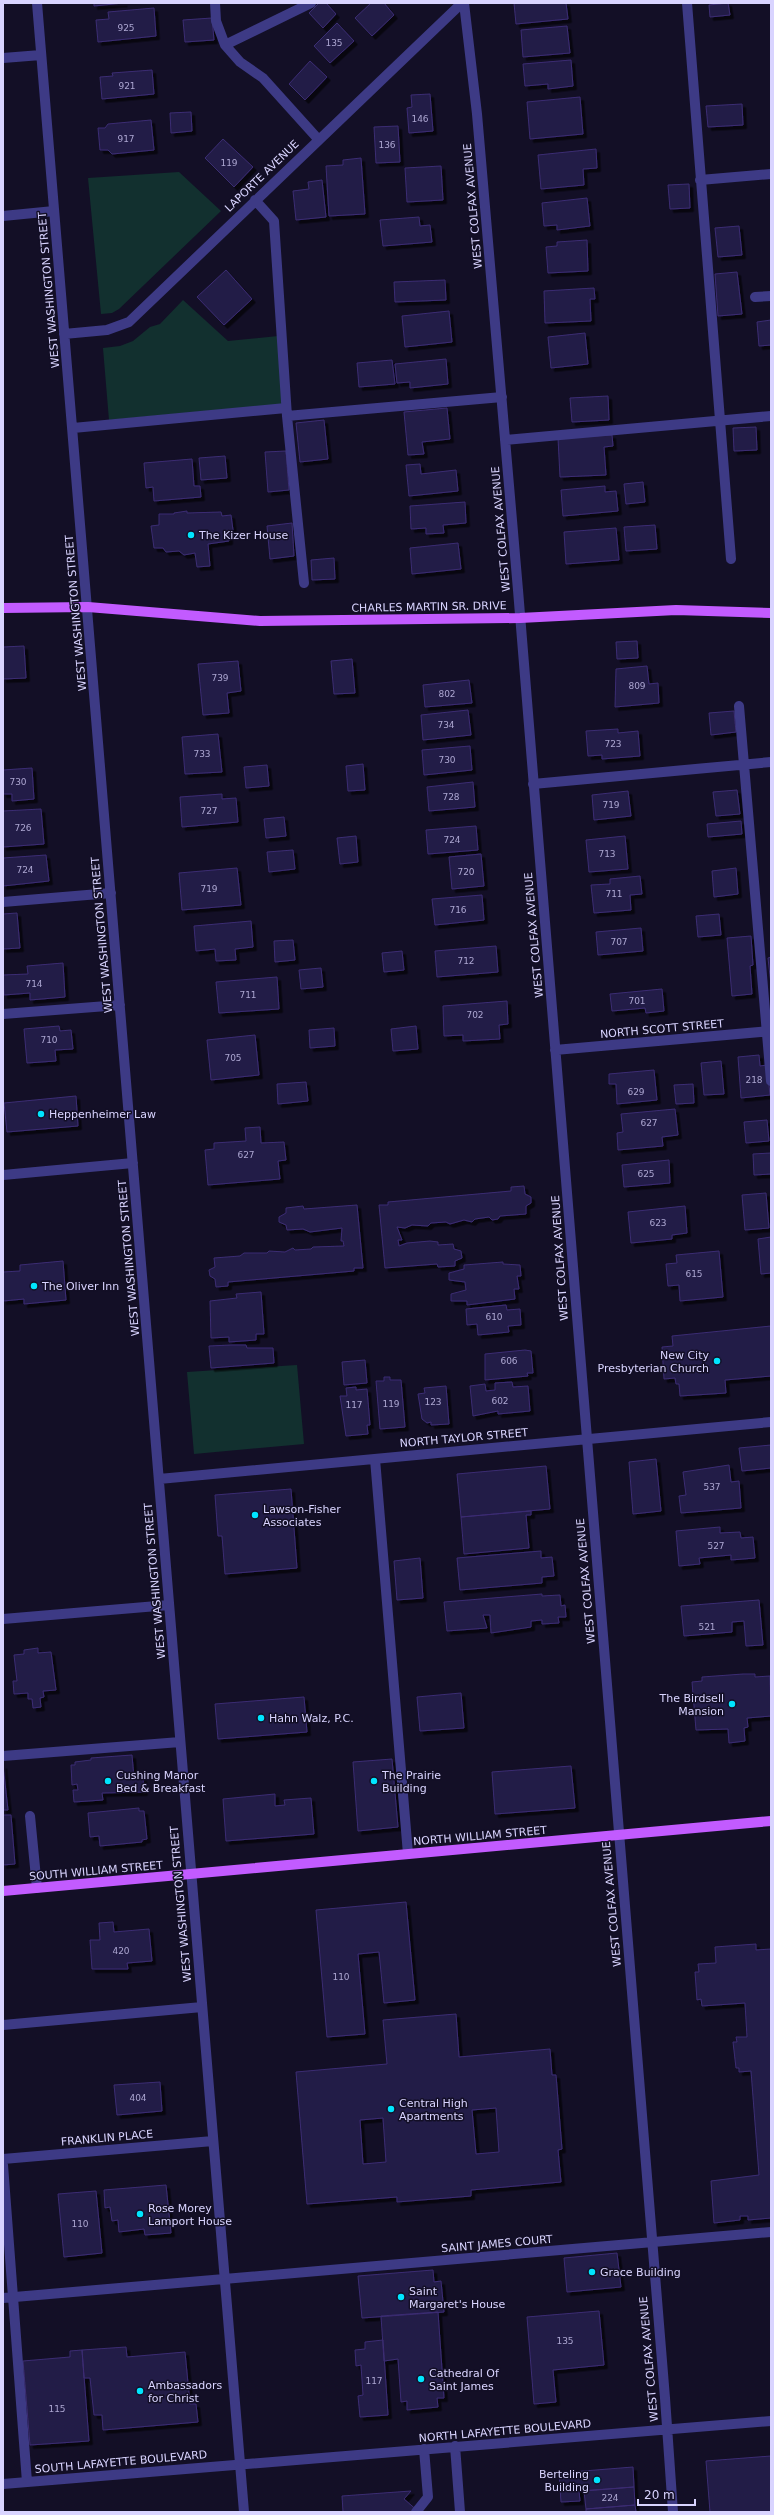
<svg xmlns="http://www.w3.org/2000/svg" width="774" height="2515" font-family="'DejaVu Sans',sans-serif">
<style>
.green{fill:#12302f}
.building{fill:#241b47;stroke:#3b2d73;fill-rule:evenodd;filter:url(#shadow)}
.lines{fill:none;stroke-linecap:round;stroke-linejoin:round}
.minor{stroke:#3d3a85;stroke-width:10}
.major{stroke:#c25bff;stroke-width:10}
.poi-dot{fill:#00e5ff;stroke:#130f26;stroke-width:1.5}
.labels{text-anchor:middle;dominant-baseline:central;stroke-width:3;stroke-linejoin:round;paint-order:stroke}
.number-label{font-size:9px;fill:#aca6d1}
.street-label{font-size:11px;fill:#d9d4ff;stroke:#130f26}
.poi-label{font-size:11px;fill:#d9d4ff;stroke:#130f26;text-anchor:start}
</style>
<defs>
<filter id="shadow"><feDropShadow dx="3.5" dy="3.5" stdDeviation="0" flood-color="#0009"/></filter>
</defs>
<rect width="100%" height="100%" fill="#130f26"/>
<path class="green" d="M179,172L221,211L119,309L112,313L101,314L88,178Z
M183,300L228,341L278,336L283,404L109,420L103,348L120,346L133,341L150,327L160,324Z
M297,1365L304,1444L194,1454L187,1372Z"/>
<path class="building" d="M94,3H124L94,6Z
M319,3H326L336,14L323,28L309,13Z
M371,3H384L394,15L372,36L355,18Z
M514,3H566L568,19L516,24Z
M728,3L730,15L710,17L709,5Z
M154,8L156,36L98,42L96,20L109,19L108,12Z
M212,18L214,40L185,42L183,20Z
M337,23L354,41L330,63L314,46Z
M567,26L570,53L523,57L521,30Z
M571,60L573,86L548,89V84L525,86L523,64Z
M310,61L327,77L305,100L289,84Z
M152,70L154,94L102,99L100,77L113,76L112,73Z
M430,94L433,131L409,133L407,108L412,107L411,95Z
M580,97L583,134L530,139L527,102Z
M742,104L743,125L708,127L706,106Z
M191,112L192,131L171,133L170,113Z
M151,120L154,150L112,154L108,150H100L98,128H105L108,124Z
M398,126L400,162L376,163L374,127Z
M223,139L253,167L234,187L205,158Z
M596,149L597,168L583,169L584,185L541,189L538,155Z
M361,158L365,214L329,216L326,166L343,165V160Z
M441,166L443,200L407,202L405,168Z
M322,180L326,217L296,220L293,191L309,189L308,182Z
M689,184L690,208L670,209L668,185Z
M587,198L590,226L557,230V225L544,226L542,203Z
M419,217L420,226L430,225L432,242L383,246L380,220Z
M739,226L742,255L718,257L715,228Z
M587,240L588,271L548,273L546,247L557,246V242Z
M226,270L252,299L224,325L197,297Z
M737,272L742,314L718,316L715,274Z
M445,280L446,300L395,302L394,282Z
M594,288L595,299H590L591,321L545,323L544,291Z
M449,311L452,342L405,347L402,316Z
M771,320V345L759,346L757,322Z
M585,333L588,364L551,368L548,337Z
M446,359L448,384L410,388V382L397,383L395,364Z
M392,360L395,384L359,387L357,363Z
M608,396L609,420L572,422L570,398Z
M447,408L450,439L422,442L424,454L408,455L404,412Z
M324,420L328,459L300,462L296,423Z
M756,427L757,450L734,451L733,428Z
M612,435L613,446L604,447L606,475L560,477L558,438Z
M286,451L289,490L268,492L265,452Z
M225,456L227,478L201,480L199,458Z
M192,459L194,486H200L201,497L154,501L153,487L146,488L144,463Z
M420,464L421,474L456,470L458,491L409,496L406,465Z
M643,482L645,502L626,504L624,484Z
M605,486V492L616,491L618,511L563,516L561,490Z
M465,502L466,523L443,525L444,533L426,534V528L411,529L410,506Z
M187,511V513L221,512L222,516L231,515L233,530H229V541L208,544L210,566L197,567L195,553L184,555L179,551L166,552L163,548H154L151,526L159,525V514H174V513Z
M292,523L294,556L270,559L267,526Z
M655,525L657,549L626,551L624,527Z
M616,528L619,560L566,564L564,532Z
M458,543L461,569L412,574L410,548Z
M334,558L335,579L312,580L311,560Z
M637,641L638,658L617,659L616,642Z
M24,646L26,678L3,679V647Z
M352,659L355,693L334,694L331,661Z
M238,661L241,691L227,693L229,713L203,715L198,664Z
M647,666L649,684L658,683L659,703L615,707L616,669Z
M469,680L472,703L425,707L423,685Z
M468,710L471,735L423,740L421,715Z
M734,711L736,732L711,735L709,713Z
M618,729V733L638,731L640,756L602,759V755L588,756L586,731Z
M218,734L222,772L185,774L182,737Z
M470,746L472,770L424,775L422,750Z
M363,764L365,790L348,791L346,766Z
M267,765L269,786L246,788L244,767Z
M32,768L34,799L12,801V794H3V770Z
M473,782L475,807L429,811L427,787Z
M737,790L740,814L716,816L713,792Z
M628,791L631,816L594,820L592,795Z
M222,794V799L236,798L238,822L182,827L180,797Z
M41,809L44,844L3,847V811Z
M284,817L286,836L266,838L264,819Z
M741,821L742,834L708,837L707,824Z
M476,826L478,850L428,854L426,830Z
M356,836L358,862L340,864L337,838Z
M625,836L628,869L589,872L586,840Z
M293,850L295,869L269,872L267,852Z
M481,854L484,886L452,889L449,857Z
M46,855L49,881L3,886V858Z
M237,868L241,905L182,910L179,873Z
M736,868L738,894L714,897L712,871Z
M640,876L642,894L630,895L631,910L594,913L591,885L610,884V879Z
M482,895L484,920L435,925L432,899Z
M17,913L20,948L3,949V914Z
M719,914L721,935L698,937L696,916Z
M251,921L253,947L235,949L236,960L216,961L215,949L196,951L194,926Z
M641,928L643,951L598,955L596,932Z
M751,936L753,965L750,966L752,994L732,996L727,938Z
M293,940L295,960L275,962L274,941Z
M496,946L498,972L437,977L435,951Z
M402,951L404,970L384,972L382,953Z
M771,957V985L768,958Z
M63,963L65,997L30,1000V993L4,995L3,975L28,974L27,966Z
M321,968L323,987L301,989L299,970Z
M277,977L279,1009L219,1013L216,982Z
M662,989L664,1011L646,1013L645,1008L612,1011L610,994Z
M507,1001L508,1024L499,1025L500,1039L463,1041V1035L444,1036L443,1006Z
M59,1026L60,1031L71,1030L73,1049L55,1050L56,1061L27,1063L24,1029Z
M416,1026L418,1049L393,1051L391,1029Z
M334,1028L335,1046L310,1048L309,1030Z
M255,1035L259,1075L211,1080L207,1040Z
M759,1055L760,1066L767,1065L770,1095L741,1098L738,1057Z
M721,1061L724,1094L704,1095L701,1063Z
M654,1070L657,1100L617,1104L616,1084H609V1074Z
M306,1082L308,1101L278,1104L277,1084Z
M693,1084L694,1103L676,1104L674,1085Z
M76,1096L78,1126L7,1132L4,1103Z
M675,1109L678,1135L662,1137L663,1146L618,1150L617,1133L623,1132L621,1114Z
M767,1120L769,1141L746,1143L744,1122Z
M260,1127L261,1143L284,1142L286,1160L278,1161L280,1179L208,1185L205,1150L214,1149V1143L246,1141L245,1128Z
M771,1153V1174L754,1175L753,1154Z
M669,1160L670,1183L624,1187L622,1165Z
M524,1186L525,1194L531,1197V1203L526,1206V1214L500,1216L498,1219L492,1220L489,1217L475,1219L472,1222L464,1220L450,1224L446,1222L431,1223L428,1226L412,1225L405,1228L397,1227L402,1240H398L399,1246L407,1243L430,1241L438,1242V1245L453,1244L454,1249L461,1251L462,1258L455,1261V1266L438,1267L437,1264L385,1268L379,1205H388V1202L511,1191V1187Z
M766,1193L769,1228L745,1230L742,1195Z
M357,1205L363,1268H354V1271L228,1282V1286L216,1287L215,1279L210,1276L209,1270L215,1267L214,1258L240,1256L244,1253H267L269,1251L285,1252L293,1248L295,1250L311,1249L313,1247L344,1246L343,1241H341L342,1228L310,1232L303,1229L287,1230L286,1225L279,1222V1217L286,1213V1208L303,1206L304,1209Z
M685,1206L687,1233L672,1235V1239L631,1243L628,1212Z
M771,1237V1273L761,1274L758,1239Z
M719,1251L723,1297L680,1301L679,1285L668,1286L666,1264L677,1263L676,1255Z
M63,1261L66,1300L24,1304V1299L3,1301V1272L20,1271V1265Z
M503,1262V1264L520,1265L521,1276H517L519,1289H514L515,1299L467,1305V1301H451V1294L466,1290L465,1282L449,1280V1273L464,1269V1265Z
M261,1292L264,1334H256V1340L229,1342V1337L211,1338L210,1301L237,1298L236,1294Z
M506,1305L507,1310L520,1309L521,1325L508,1326L509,1332L478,1335L477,1324L467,1325L466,1309Z
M771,1326V1376L725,1380L726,1393L680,1396L679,1384H676L675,1378L664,1379L662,1347L673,1346L672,1336Z
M231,1345H246L247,1348H273L274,1363L211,1368L209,1346Z
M525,1350L531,1351L533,1373H527L528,1376L485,1380V1354Z
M365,1360L367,1383L344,1385L342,1362Z
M384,1377H390V1380H401L405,1427L380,1429L376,1381H384Z
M512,1382L513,1387L528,1386L530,1411L498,1414V1411L473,1416L470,1386L485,1384L486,1391L495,1390V1383Z
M446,1386L449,1424L431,1425V1422L427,1423L422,1419L418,1394L425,1393L424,1388Z
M356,1387V1390L367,1389L370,1425H367L368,1434L346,1436L340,1396H347L346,1388Z
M771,1445V1468L742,1471L739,1448Z
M656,1459L661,1511L633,1514L629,1462Z
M729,1465L731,1482L739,1481L741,1508L681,1513L679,1496L686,1495L683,1472Z
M546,1466L550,1509L461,1517L457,1474Z
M291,1489L297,1568L225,1574L222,1536H218L215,1495Z
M531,1511V1515H526L529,1548L464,1554L461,1517Z
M720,1527V1533L740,1532L741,1538L753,1537L755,1558L731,1560V1555L699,1558L700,1564L679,1566L676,1531Z
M541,1551V1558L552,1557L554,1576L542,1577V1583L460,1590L457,1558Z
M420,1558L423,1598L397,1600L394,1561Z
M542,1594V1596L560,1595L561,1606L565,1605L566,1617H558L559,1623L542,1624V1620L531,1621V1627L491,1633L490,1615H483L487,1628L447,1631L444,1602Z
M759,1600L763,1645L746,1646L744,1621L732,1622V1632L684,1636L681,1606Z
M38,1648V1653L51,1652L56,1690L43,1691L44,1697L40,1698L41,1707L33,1708L32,1699H28V1693L14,1694L13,1681H17L14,1655L24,1654V1650Z
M743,1674H755V1677L770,1676L771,1716L747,1718L748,1727L744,1728L745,1741L729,1743L728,1729L696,1730L692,1682L702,1681V1677Z
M461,1693L464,1728L420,1731L417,1697Z
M304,1697L307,1732L218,1739L215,1704Z
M132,1755L134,1778H143L144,1792L102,1793L103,1800L74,1802L73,1790H78L77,1784L72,1785L71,1765H75V1762L91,1760V1758Z
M392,1759L398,1827L358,1831L353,1762Z
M3,1765L8,1810H3Z
M571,1766L575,1808L495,1814L492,1772Z
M275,1794V1806L285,1805L284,1800L311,1798L314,1834L226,1841L223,1799Z
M139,1808V1811H144L147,1839L142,1840V1842L100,1846L99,1836L90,1837L88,1813Z
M3,1815H11L15,1864L3,1865Z
M406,1902L415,2000L384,2003L379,1952L358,1954L365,2034L327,2037L316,1910Z
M113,1922L114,1932L149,1929L152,1961L127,1963L128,1969H92L90,1940H100L99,1923Z
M756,1944V1950L771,1949V2218L748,2220V2216H740V2220L714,2223L711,2181L759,2175L751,2071L739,2072V2068H736L733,2042H737L736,2037H747L745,2003L702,2006L701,1999L697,2000L695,1972H699L698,1964L716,1963L715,1947Z
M456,2014L459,2057L550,2049L552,2075H556L562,2149L558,2150L561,2182L471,2190V2196L397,2202V2197L307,2204L296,2072L387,2064L383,2020ZM496,2108L499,2152L476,2154L472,2110ZM383,2118L386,2162L363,2164L360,2120Z
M160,2082L162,2111L117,2115L114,2085Z
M166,2185L171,2233L145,2235L144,2229L119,2232L118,2220L112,2221L110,2207L105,2208L104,2190Z
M96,2191L102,2253L64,2257L58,2194Z
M617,2253L621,2287L567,2292L564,2258Z
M433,2270L434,2282L441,2281L444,2312L362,2318L358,2276Z
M599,2311L604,2365L553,2370L556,2402L534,2404L527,2317Z
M438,2312L444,2398H437L438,2407L407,2410V2401L401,2402L398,2359L384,2361L381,2316Z
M383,2340L388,2415L360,2417L358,2396L363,2395L361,2365L356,2366L355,2350L365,2349V2342Z
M126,2347L127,2357L185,2352L190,2404H196L198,2422L103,2430L102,2415H94L90,2378H84L82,2350Z
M82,2350L89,2441L30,2445L23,2361L70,2357V2351Z
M771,2456V2512H710L706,2461Z
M633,2467L634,2487L579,2491L580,2501L561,2502L559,2473Z
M634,2487L635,2505L586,2509L584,2491Z
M411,2491L404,2499L419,2512H343L342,2496Z
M635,2505L636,2512H586V2509Z"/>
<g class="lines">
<path class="minor" d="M37,3L244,2512
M215,3L216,21L225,45L240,62L263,78L318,139
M464,3L477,114L518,590L665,2398L673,2512
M687,3L731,559
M225,45L311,3
M3,58L41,55
M700,180L771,174
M255,200L274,221L287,416L304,583
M3,216L54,211
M755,297L771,296
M64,334L107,330L129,322L462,3
M287,416L502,397
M73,428L286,408
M505,440L771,416
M739,706L771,1081
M533,784L771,762
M3,902L111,893
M3,1014L120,1005
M555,1050L771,1031
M3,1175L133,1163
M375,1459L408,1854
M159,1479L771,1422
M3,1619L169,1605
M3,1756L180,1742
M30,1816L37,1888
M3,2025L202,2007
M3,2159L213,2141
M3,2165L27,2482
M3,2298L771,2232
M455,2446L460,2512
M3,2484L771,2421
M416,2512L428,2497L424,2449"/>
<path class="major" d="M3,608L88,607L260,621L520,618L676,610L771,613
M3,1891L771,1821"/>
</g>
<g class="poi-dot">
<circle cx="191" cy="535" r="4"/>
<circle cx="41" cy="1114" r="4"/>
<circle cx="34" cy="1286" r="4"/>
<circle cx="717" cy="1361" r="4"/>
<circle cx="255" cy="1515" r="4"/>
<circle cx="732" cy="1704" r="4"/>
<circle cx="261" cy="1718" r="4"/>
<circle cx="108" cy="1781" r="4"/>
<circle cx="374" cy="1781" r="4"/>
<circle cx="391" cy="2109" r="4"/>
<circle cx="140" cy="2214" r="4"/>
<circle cx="592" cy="2272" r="4"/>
<circle cx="401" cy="2297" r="4"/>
<circle cx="421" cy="2379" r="4"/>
<circle cx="140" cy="2391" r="4"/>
<circle cx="597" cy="2480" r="4"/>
</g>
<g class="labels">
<g class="number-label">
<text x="126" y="28">925</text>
<text x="334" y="43">135</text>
<text x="127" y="86">921</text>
<text x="420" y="119">146</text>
<text x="126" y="139">917</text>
<text x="387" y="145">136</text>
<text x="229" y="163">119</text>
<text x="220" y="678">739</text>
<text x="637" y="686">809</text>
<text x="447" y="694">802</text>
<text x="446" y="725">734</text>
<text x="613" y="744">723</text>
<text x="202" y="754">733</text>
<text x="447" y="760">730</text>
<text x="18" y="782">730</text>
<text x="451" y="797">728</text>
<text x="611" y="805">719</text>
<text x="209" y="811">727</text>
<text x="23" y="828">726</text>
<text x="452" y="840">724</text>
<text x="607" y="854">713</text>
<text x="25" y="870">724</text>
<text x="466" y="872">720</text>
<text x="209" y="889">719</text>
<text x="614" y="894">711</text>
<text x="458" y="910">716</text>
<text x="619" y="942">707</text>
<text x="466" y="961">712</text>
<text x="34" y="984">714</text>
<text x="248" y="995">711</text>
<text x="637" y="1001">701</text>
<text x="475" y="1015">702</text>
<text x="49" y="1040">710</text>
<text x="233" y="1058">705</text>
<text x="754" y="1080">218</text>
<text x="636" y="1092">629</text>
<text x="649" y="1123">627</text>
<text x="246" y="1155">627</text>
<text x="646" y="1174">625</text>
<text x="658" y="1223">623</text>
<text x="694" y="1274">615</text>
<text x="494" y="1317">610</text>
<text x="509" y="1361">606</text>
<text x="500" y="1401">602</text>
<text x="433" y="1402">123</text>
<text x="391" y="1404">119</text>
<text x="354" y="1405">117</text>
<text x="712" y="1487">537</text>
<text x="716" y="1546">527</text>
<text x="707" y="1627">521</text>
<text x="121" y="1951">420</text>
<text x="341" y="1977">110</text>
<text x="138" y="2098">404</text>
<text x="80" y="2224">110</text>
<text x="565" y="2341">135</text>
<text x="374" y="2381">117</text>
<text x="57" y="2409">115</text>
<text x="610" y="2498">224</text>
</g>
<g class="street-label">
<text transform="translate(262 176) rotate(-44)">LAPORTE AVENUE</text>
<text transform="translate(473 206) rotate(-95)">WEST COLFAX AVENUE</text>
<text transform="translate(49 290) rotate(-95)">WEST WASHINGTON STREET</text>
<text transform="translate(501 529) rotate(-95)">WEST COLFAX AVENUE</text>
<text transform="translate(429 607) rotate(-1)">CHARLES MARTIN SR. DRIVE</text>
<text transform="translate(76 613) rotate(-95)">WEST WASHINGTON STREET</text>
<text transform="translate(102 935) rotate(-95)">WEST WASHINGTON STREET</text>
<text transform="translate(534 935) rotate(-95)">WEST COLFAX AVENUE</text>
<text transform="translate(662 1029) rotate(-5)">NORTH SCOTT STREET</text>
<text transform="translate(129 1258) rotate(-95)">WEST WASHINGTON STREET</text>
<text transform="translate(560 1258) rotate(-94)">WEST COLFAX AVENUE</text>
<text transform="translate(464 1438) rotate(-5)">NORTH TAYLOR STREET</text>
<text transform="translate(155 1581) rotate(-95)">WEST WASHINGTON STREET</text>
<text transform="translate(586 1581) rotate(-95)">WEST COLFAX AVENUE</text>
<text transform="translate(480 1836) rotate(-5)">NORTH WILLIAM STREET</text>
<text transform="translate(96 1871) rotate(-5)">SOUTH WILLIAM STREET</text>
<text transform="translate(181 1904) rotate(-95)">WEST WASHINGTON STREET</text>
<text transform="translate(612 1904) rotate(-95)">WEST COLFAX AVENUE</text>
<text transform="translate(107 2138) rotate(-5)">FRANKLIN PLACE</text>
<text transform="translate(497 2244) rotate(-5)">SAINT JAMES COURT</text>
<text transform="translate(649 2359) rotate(-95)">WEST COLFAX AVENUE</text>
<text transform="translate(505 2431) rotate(-5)">NORTH LAFAYETTE BOULEVARD</text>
<text transform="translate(121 2462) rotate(-5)">SOUTH LAFAYETTE BOULEVARD</text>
</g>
<g class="poi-label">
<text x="199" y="535">The Kizer House</text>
<text x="49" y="1114">Heppenheimer Law</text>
<text x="42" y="1286">The Oliver Inn</text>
<text x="709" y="1355" text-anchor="end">New City<tspan x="709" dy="13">Presbyterian Church</tspan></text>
<text x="263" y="1509">Lawson-Fisher<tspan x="263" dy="13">Associates</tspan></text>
<text x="724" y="1698" text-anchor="end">The Birdsell<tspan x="724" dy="13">Mansion</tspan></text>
<text x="269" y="1718">Hahn Walz, P.C.</text>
<text x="116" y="1775">Cushing Manor<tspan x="116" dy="13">Bed &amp; Breakfast</tspan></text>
<text x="382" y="1775">The Prairie<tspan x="382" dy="13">Building</tspan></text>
<text x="399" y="2103">Central High<tspan x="399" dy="13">Apartments</tspan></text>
<text x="148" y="2208">Rose Morey<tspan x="148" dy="13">Lamport House</tspan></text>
<text x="600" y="2272">Grace Building</text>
<text x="409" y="2291">Saint<tspan x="409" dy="13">Margaret's House</tspan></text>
<text x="429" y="2373">Cathedral Of<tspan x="429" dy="13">Saint James</tspan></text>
<text x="148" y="2385">Ambassadors<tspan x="148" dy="13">for Christ</tspan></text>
<text x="589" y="2474" text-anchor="end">Berteling<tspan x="589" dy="13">Building</tspan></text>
</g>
</g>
<rect width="774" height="2515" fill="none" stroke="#d9d4ff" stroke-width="8"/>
<path d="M638 2499v6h57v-6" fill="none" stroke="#d9d4ff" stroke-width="2"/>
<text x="644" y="2499" font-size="12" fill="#d9d4ff" stroke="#130f26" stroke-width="3" paint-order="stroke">20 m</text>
</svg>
